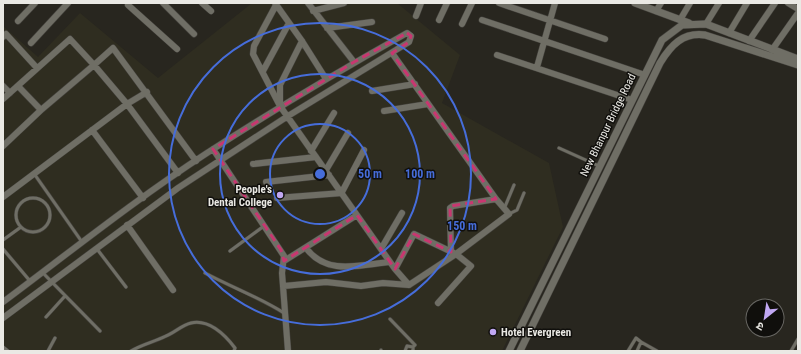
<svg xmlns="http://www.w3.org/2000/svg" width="801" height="354" font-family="'Roboto Condensed','Noto Sans Devanagari',sans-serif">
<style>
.built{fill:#2f2d20}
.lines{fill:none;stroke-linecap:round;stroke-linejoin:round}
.service-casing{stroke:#45433e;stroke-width:4}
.minor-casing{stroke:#45433e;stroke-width:7}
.tertiary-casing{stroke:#45433e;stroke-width:8}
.service{stroke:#6f6e65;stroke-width:3}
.minor{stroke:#6f6e65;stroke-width:6}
.tertiary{stroke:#6f6e65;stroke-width:7}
.marked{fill:none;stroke:#c83770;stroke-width:3;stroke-dasharray:8 5;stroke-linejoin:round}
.ring{fill:none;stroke:#466dda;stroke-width:2}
.poi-dot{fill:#c1a8f3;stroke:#100f0c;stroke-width:1.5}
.labels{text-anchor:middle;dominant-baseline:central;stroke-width:3;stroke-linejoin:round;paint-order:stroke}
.street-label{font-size:11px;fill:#eae9e4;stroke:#100f0c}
.poi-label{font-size:11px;font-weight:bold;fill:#eae9e4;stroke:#100f0c;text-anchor:end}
.centre{fill:#466dda;stroke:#100f0c;stroke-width:2}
.ring-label{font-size:12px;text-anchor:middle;font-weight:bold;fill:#466dda;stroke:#100f0c;stroke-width:3;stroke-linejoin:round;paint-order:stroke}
</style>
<rect width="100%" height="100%" fill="#28261f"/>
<path class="built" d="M252,3H397L460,55L442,103L549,163L563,227L502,351H3V26L38,57L80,13L158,78Z"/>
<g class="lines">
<g class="service-casing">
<path id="service" d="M559,148L599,166
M35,175L82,242
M16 215a17 17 0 1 1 34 0a17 17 0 1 1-34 0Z
M504,209L514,185
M509,214L517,210L524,193
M3,240L21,227
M3,249L30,281
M97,249L126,287
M230,251L264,226
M43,273L100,331
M205,273C231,287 259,297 284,313
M46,317L65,296
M390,319L415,345L413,347V351
M641,342L657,351
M3,347L8,351
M381,350V351
M48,351L55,338
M131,351C143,344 154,342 166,336C174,333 182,325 191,323C209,319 225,335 235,348L234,351
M405,351L407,346L413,347
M628,351L636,338L641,342L637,351
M791,351L798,339"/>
</g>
<g class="minor-casing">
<path id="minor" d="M163,3L194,34
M202,3L211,11
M275,3L302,41L326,79
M308,3L354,62
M499,3L605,39
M788,3L798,9
M128,5L177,49
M276,5L254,46L253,54L280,106L395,269L409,285L456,254L509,214L496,199L392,53
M313,11L344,3
M656,11L661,3
M416,16L421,3
M439,20L447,3
M482,20L645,75
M680,20L690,3
M18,21L35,3
M462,24L472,3
M706,24L719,3
M327,28L372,22
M729,33L747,3
M3,37L6,34L37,68
M749,41L775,3
M31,43L68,3
M772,50L798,13
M497,55L632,100
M537,67L555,3
M263,71L289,23
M3,86L10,93
M18,86L41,110
M372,91L415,84
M3,99L70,39L94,65L41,110L3,146
M280,105V85L302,41
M384,111L428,104
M92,130L143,198
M213,149L284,256L282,273L288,351
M311,151L334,113
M253,164L316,157
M326,170L348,133
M178,173L127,104L94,65L113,48L196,161
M266,182L329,175
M342,192L364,150
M3,197L127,104L147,92
M277,198L342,193
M127,225L173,290
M306,248C327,276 359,265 390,262
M381,249L402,213
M451,252L450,208L453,206L496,199
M284,261L357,215
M395,269L414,234L456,254L471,266L438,303
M284,286L326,282L361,286L383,283L409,285
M3,302C70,252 136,199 207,153C272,111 339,71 407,33L411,36L409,42L288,116L178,188L3,318"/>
</g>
<g class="tertiary-casing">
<path id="tertiary" d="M635,3L689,23
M509,351L662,40L682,25L706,24L798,59
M520,351L660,63C671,45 683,32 705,35L798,65"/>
</g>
<use href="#service" class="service"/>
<use href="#minor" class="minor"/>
<use href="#tertiary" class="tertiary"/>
</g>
<path class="marked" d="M407,33L411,36L409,42L392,53L496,199L450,206L451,252L414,234L395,269L357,215L284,261L281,250L213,149L354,62Z"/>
<g class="ring">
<circle cx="320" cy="174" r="50"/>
<circle cx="320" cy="174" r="100"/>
<circle cx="320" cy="174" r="151"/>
</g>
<g class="poi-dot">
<circle cx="280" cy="195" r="4"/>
<circle cx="493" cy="332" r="4"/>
</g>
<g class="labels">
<g class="street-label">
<text transform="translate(608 125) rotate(-64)">New Bhanpur Bridge Road</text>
</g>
<g class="poi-label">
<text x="272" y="189">People's<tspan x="272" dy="13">Dental College</tspan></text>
<text x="501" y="332" text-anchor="start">Hotel Evergreen</text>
</g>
</g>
<circle cx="320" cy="174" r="6" class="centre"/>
<g class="ring-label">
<text x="370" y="178">50 m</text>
<text x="420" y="178">100 m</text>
<text x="462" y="230">150 m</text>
</g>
<rect width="801" height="354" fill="none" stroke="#eae9e4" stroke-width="8"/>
<g transform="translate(765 318) rotate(210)"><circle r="19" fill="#100f0c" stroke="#676662"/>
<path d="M0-3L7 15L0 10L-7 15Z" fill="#c1a8f3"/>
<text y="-6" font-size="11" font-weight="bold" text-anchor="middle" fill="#eae9e4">उ</text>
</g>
</svg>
